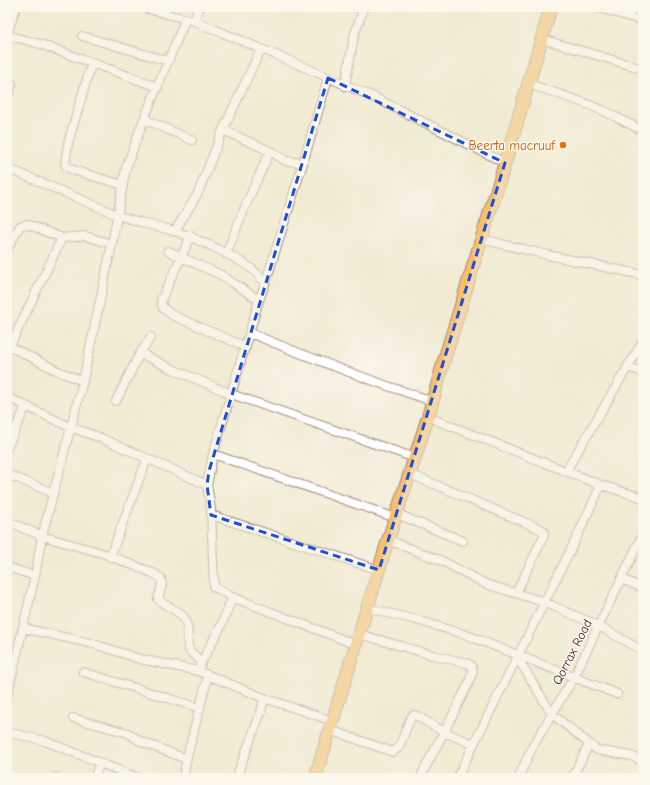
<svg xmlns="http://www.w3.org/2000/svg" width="650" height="785" font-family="'Comic Neue',sans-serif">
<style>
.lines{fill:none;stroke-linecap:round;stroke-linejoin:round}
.street-casing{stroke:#9e857f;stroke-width:10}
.primary-casing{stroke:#9e857f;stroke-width:14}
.street{stroke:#fff;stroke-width:8}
.primary{stroke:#f8bf6c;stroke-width:12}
.marked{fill:none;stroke:#1d4ed8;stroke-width:3;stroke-dasharray:8 5;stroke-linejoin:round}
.food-dot{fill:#e8710a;stroke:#fbf7ec;stroke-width:1.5}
.labels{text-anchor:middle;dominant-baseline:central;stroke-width:3;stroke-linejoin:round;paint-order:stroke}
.food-label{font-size:13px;fill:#c56008;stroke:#fbf7ec;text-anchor:end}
.street-label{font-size:13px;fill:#4a1f2b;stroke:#fbf7ec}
</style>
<rect width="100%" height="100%" fill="#fbf7ec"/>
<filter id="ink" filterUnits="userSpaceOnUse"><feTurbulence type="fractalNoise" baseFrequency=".025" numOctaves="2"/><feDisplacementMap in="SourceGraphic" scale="8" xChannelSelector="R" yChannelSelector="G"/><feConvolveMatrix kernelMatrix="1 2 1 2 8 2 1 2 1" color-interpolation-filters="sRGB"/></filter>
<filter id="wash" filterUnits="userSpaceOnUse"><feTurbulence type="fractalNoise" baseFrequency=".012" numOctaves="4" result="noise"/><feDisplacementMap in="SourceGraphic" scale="16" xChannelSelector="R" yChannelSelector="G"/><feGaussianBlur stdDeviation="0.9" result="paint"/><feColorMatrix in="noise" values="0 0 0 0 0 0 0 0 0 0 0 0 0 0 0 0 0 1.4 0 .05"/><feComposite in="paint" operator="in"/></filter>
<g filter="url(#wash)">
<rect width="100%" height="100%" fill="#f1ebd3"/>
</g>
<g filter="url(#ink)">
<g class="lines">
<g class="street-casing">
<path id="street" d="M140,7L194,21L276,55L376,98L505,163
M596,7L643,21
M194,21L199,7
M7,35L40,44L158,87
M7,35L16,7
M82,36L168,61
M542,39L643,69
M92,62L68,143L65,165L67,167L73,170L123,185
M528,84C553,92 579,100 604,111C617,117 629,125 643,130
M345,86L354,36L364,7
M7,98L12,84
M144,119L192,140
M223,130L270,151L286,161L303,163L328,78
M7,168L117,215L143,223L175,231L198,193L223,130L261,49
M175,231C192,237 254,263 260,278L266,281L259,300L213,454
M191,236L161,300L163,308L172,315L246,347
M481,239L548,255L643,275
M7,249L20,226L27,224L62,238L85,236L112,244
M168,251L221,275L259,300
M226,254L245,207L270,151
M266,281L303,163
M250,333C310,358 371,381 432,401
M7,345L60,372L83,381
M10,346L62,238
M140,353L168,367L231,394L415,458
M627,367L643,372
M7,397L70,427L101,438L207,485L213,454L396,518
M116,401L140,353L151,337
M428,417L601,485L643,498
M7,448L26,406
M566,471L643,341
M7,474L53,493
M410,474L543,530L544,535L539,546L516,593
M397,514L463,541
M211,515L379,570
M7,521L42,536L105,554L153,573L161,578L162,585L158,599C165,607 181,610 185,620C194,639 177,646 202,661L198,671L264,698L261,712L236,778
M388,540L442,561L486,584L544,602L599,626L643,651
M110,557L147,459
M7,567L35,576
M621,579L643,588
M232,597L357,645
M367,608L413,619L464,634L617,694
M23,628L94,644L140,659L198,671
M359,634L432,655L467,663L471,665L473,671L468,685L444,732L473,744
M517,657L552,714L597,750L631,756L643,761
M202,661L221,626L232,598L229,595L214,587L211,509L207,485
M83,672L200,708
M7,696L35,576L42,536L83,381L112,244L126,168L144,119L186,18
M264,698L333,721
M73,718L128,733L140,741L186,759
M330,730L393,752L399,747L411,717L414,715L417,716L444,732L420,778
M7,732L45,741L138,778
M55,778L56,777
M94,778L100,763
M183,778L188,753L208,676
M457,778L575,541L601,485
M520,778V774L533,746L574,677L643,534
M572,778L589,744
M640,778L643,774"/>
</g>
<g class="primary-casing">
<path id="primary" d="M315,778L388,540L428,417L445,357L505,163L551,7"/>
</g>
<use href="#street" class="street"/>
<use href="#primary" class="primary"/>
</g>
</g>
<path d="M0 0H650V785H0ZM328,78L505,163L379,570L211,515L207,485L209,471Z" fill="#f1ebd3" fill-opacity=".55" fill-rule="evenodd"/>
<path class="marked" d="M328,78L505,163L379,570L211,515L207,485L209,471Z"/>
<circle class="food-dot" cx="563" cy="145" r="4"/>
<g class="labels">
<g class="food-label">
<text x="555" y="145">Beerta macruuf</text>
</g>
<g class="street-label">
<text transform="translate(572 652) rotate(-63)">Qorrax Road</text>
</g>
</g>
<rect width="650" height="785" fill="none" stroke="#fbf7ec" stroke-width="24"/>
</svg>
